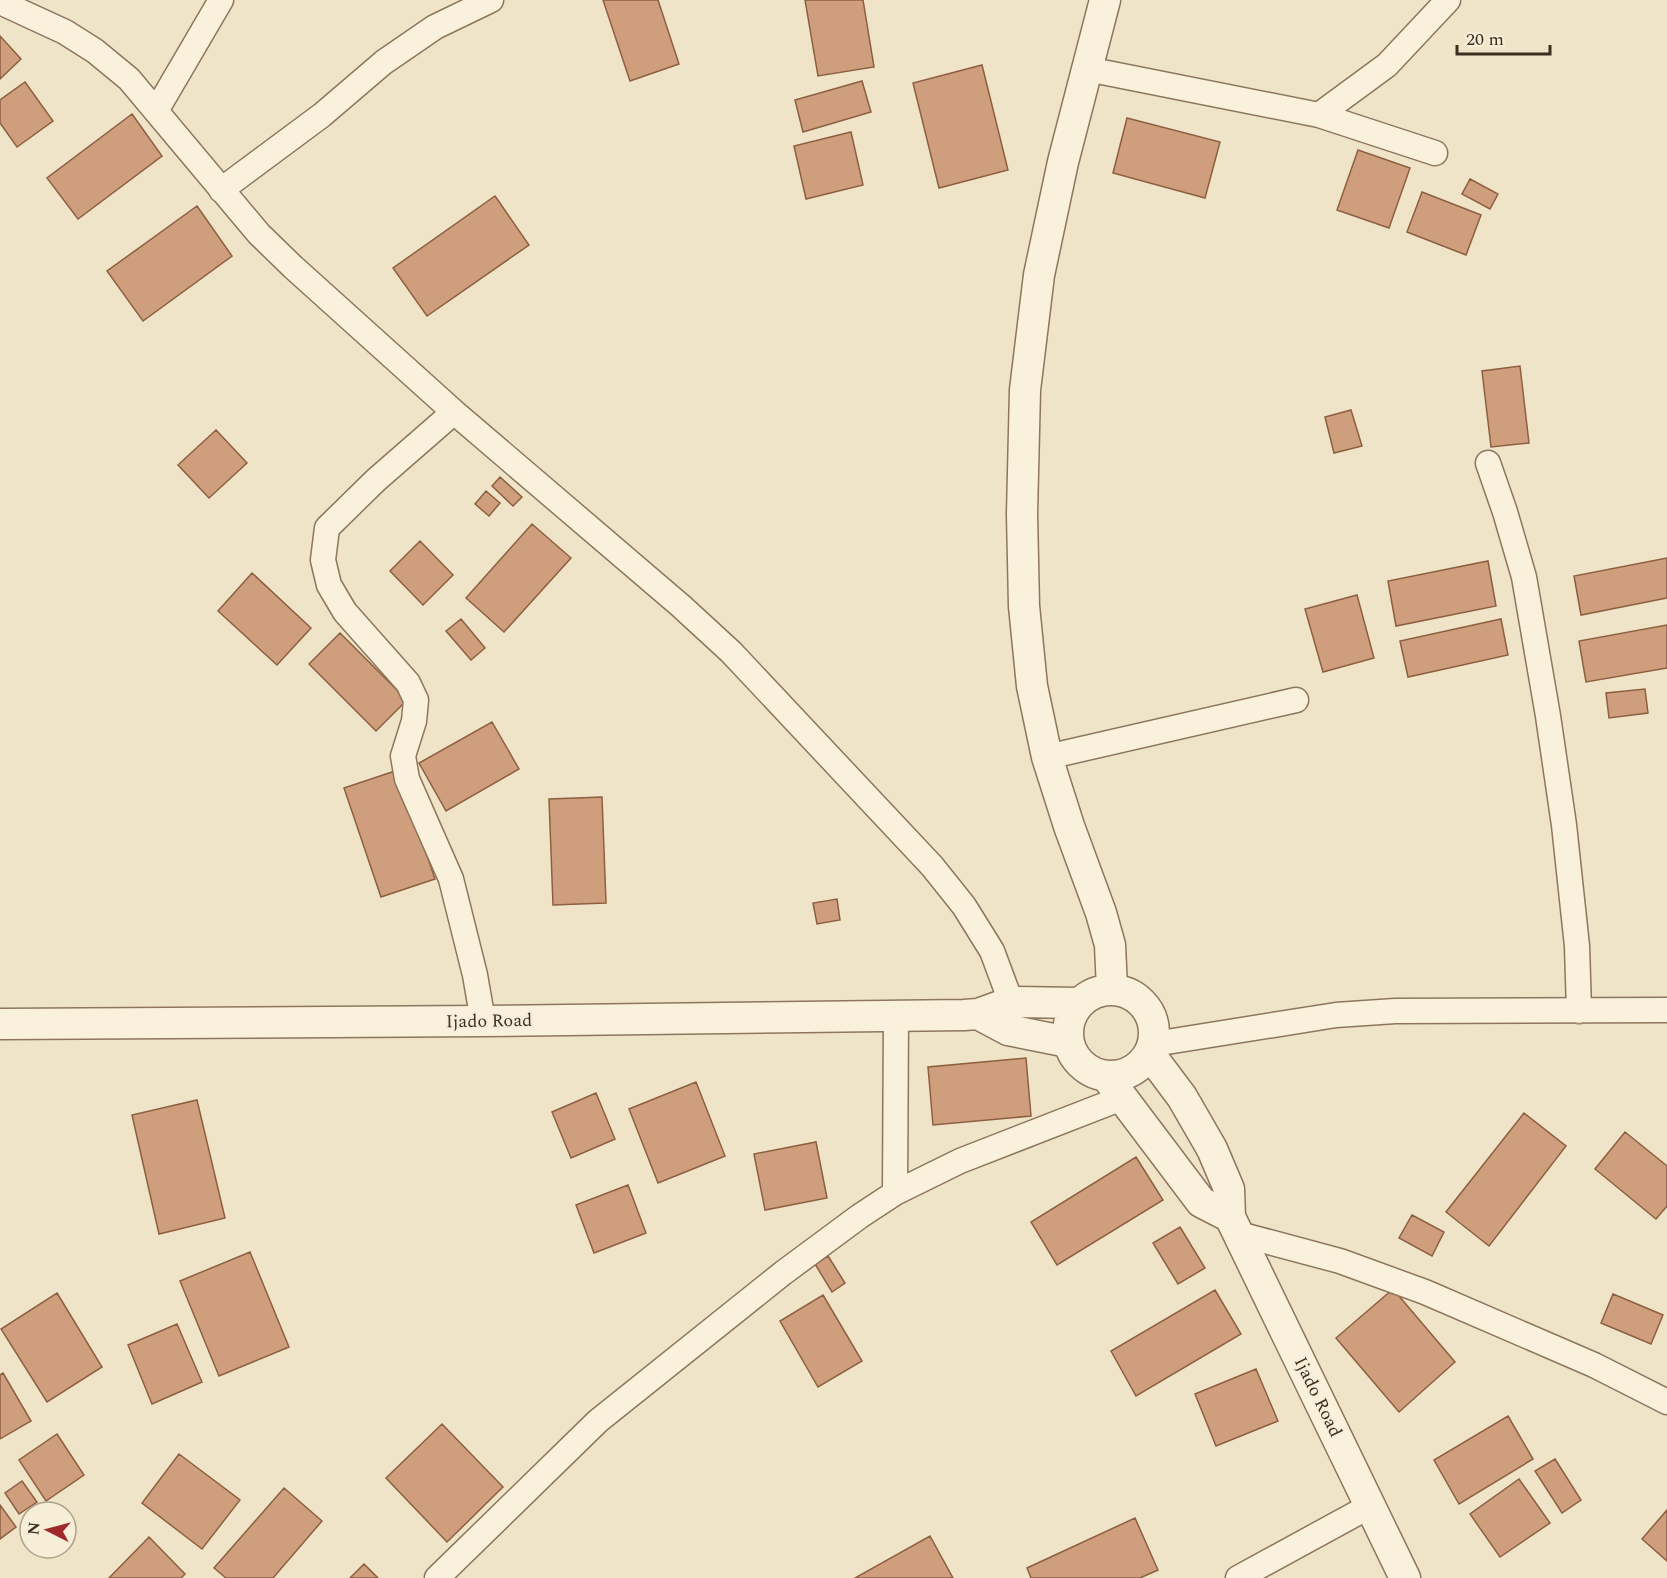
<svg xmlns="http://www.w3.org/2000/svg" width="1667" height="1578" font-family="Spectral,serif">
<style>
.building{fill:#cf9f7d;stroke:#8d5f41;stroke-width:1.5}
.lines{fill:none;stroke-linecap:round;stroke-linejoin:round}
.minor-casing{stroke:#8d765c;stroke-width:27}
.tertiary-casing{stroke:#8d765c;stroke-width:33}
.minor{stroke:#faf1dc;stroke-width:24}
.tertiary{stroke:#faf1dc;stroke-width:30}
.labels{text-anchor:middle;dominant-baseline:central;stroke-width:4.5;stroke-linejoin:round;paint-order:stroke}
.street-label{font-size:18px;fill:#3d2e20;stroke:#f7eed8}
</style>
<rect width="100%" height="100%" fill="#f0e4c8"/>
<path class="building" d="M603,0H658L679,64L630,81Z
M805,0H863L874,67L818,76Z
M0,36L21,59L0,79Z
M982,65L1008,170L939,188L913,83Z
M862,81L871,112L803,132L795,100Z
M25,82L53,121L17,147L0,123V100Z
M132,114L162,156L78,219L47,178Z
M1127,118L1220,142L1205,198L1113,173Z
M851,132L863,185L806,199L794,146Z
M1358,150L1410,168L1389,228L1337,210Z
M1470,179L1498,194L1490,209L1462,194Z
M1422,192L1481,215L1466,255L1407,232Z
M495,196L529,245L427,316L393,268Z
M197,206L232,256L143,321L107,271Z
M1520,366L1529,443L1491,447L1482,371Z
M1351,410L1362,446L1334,453L1325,417Z
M216,430L247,463L209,498L178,465Z
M500,477L522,497L513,506L492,486Z
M486,491L500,503L489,516L475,504Z
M532,524L571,558L504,632L466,598Z
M420,541L453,575L423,605L390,571Z
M1667,558V598L1581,615L1574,576Z
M1488,561L1496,606L1396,626L1388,581Z
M252,573L311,628L277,665L218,611Z
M1357,595L1374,658L1323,672L1305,609Z
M461,619L485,648L471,660L446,631Z
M1501,619L1508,655L1408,677L1400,641Z
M1667,625V668L1586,682L1579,641Z
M340,633L407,700L376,731L309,664Z
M1645,689L1648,713L1609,718L1606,693Z
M492,722L519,769L446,811L419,763Z
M398,770L435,879L381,897L344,788Z
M602,797L606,903L553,905L549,799Z
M837,899L840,920L817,924L813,903Z
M1026,1058L1031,1116L933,1125L928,1067Z
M696,1082L725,1156L658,1183L629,1109Z
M596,1093L615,1139L571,1158L552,1112Z
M197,1100L225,1218L159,1234L132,1115Z
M1524,1113L1566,1146L1489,1246L1446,1212Z
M1625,1132L1667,1166V1206L1656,1219L1595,1169Z
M816,1142L827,1198L765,1210L754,1154Z
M1136,1157L1163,1200L1057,1265L1031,1222Z
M628,1185L646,1233L594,1253L576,1205Z
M1412,1215L1444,1232L1432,1256L1399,1238Z
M1180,1227L1205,1268L1178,1284L1153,1243Z
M250,1252L289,1347L219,1376L180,1281Z
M828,1256L845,1283L832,1292L815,1264Z
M1393,1289L1455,1362L1399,1412L1336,1338Z
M1215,1290L1241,1334L1136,1396L1111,1351Z
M57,1293L102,1367L47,1402L1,1329Z
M1613,1294L1663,1315L1651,1344L1601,1323Z
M823,1295L862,1361L818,1387L780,1321Z
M177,1324L202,1382L152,1404L128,1345Z
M1256,1369L1278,1421L1216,1446L1195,1394Z
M3,1373L31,1421L0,1439V1375Z
M1508,1416L1533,1459L1459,1504L1434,1460Z
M442,1424L503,1487L447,1542L386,1478Z
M57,1434L84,1475L46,1501L19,1460Z
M179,1454L240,1500L202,1549L142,1503Z
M1555,1459L1581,1500L1562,1513L1535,1471Z
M1519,1479L1550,1523L1500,1557L1470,1514Z
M22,1481L37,1502L19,1514L5,1493Z
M284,1488L322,1521L273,1578H226L214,1568Z
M0,1505L16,1527L0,1539Z
M1667,1510V1561L1642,1539Z
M1135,1518L1158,1570L1140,1578H1031L1027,1568Z
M930,1536L953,1578H855Z
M149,1537L185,1574L181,1578H109Z
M364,1564L378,1578H350Z"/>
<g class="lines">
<g class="minor-casing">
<path id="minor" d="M0,2L65,32L95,51L129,79L259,234L293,267L454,412L681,606L731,652L932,866L964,906L992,951L1011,1002
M1087,69L1319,115L1435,153
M156,111L221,0
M1319,115L1387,65L1448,0
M221,190L322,115L384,62L435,27L491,0
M454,412L376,480L327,528L323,560L329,585L345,612L408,683L416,700L414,721L403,756L407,779L451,879L475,975L483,1021
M1488,463L1505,512L1524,577L1548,716L1564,825L1577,946L1579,1011
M1047,757L1296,700
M1154,1044L1336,1015L1395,1011L1667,1010
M895,1193L896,1015
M1239,1234L1340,1261L1425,1292L1594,1365L1667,1402
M437,1578L598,1421L783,1273L860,1216L895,1193L960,1161L1122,1098
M1238,1578L1370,1506"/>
</g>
<g class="tertiary-casing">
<path id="tertiary" d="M1105,0L1063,162L1039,275L1025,390L1022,514L1024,606L1032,686L1047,757L1069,826L1101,913L1110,945L1112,989
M1068 1033a43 43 0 1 1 86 0a43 43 0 1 1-86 0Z
M978,1014L1008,1030L1068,1042
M0,1024L483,1021L964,1015L978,1014L1011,1002L1079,1003
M1149,1053L1182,1097L1212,1149L1229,1189L1230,1217L1405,1578
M1106,1076L1201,1202L1230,1217"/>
</g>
<use href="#minor" class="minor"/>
<use href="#tertiary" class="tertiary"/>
</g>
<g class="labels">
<g class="street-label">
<text transform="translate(489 1021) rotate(-1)">Ijado Road</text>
<text transform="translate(1318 1397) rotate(64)">Ijado Road</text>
</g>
</g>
<g transform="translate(48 1530) rotate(276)"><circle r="28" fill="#f7eed8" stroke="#ada18e" stroke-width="1.5"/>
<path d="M0-4.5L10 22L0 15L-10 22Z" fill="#9e2a2b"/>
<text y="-9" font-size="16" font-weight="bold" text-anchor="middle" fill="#3d2e20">N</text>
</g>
<path d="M1457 45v9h93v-9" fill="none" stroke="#3d2e20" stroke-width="3"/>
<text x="1466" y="45" font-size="18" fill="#3d2e20" stroke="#f7eed8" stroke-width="4.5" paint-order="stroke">20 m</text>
</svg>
